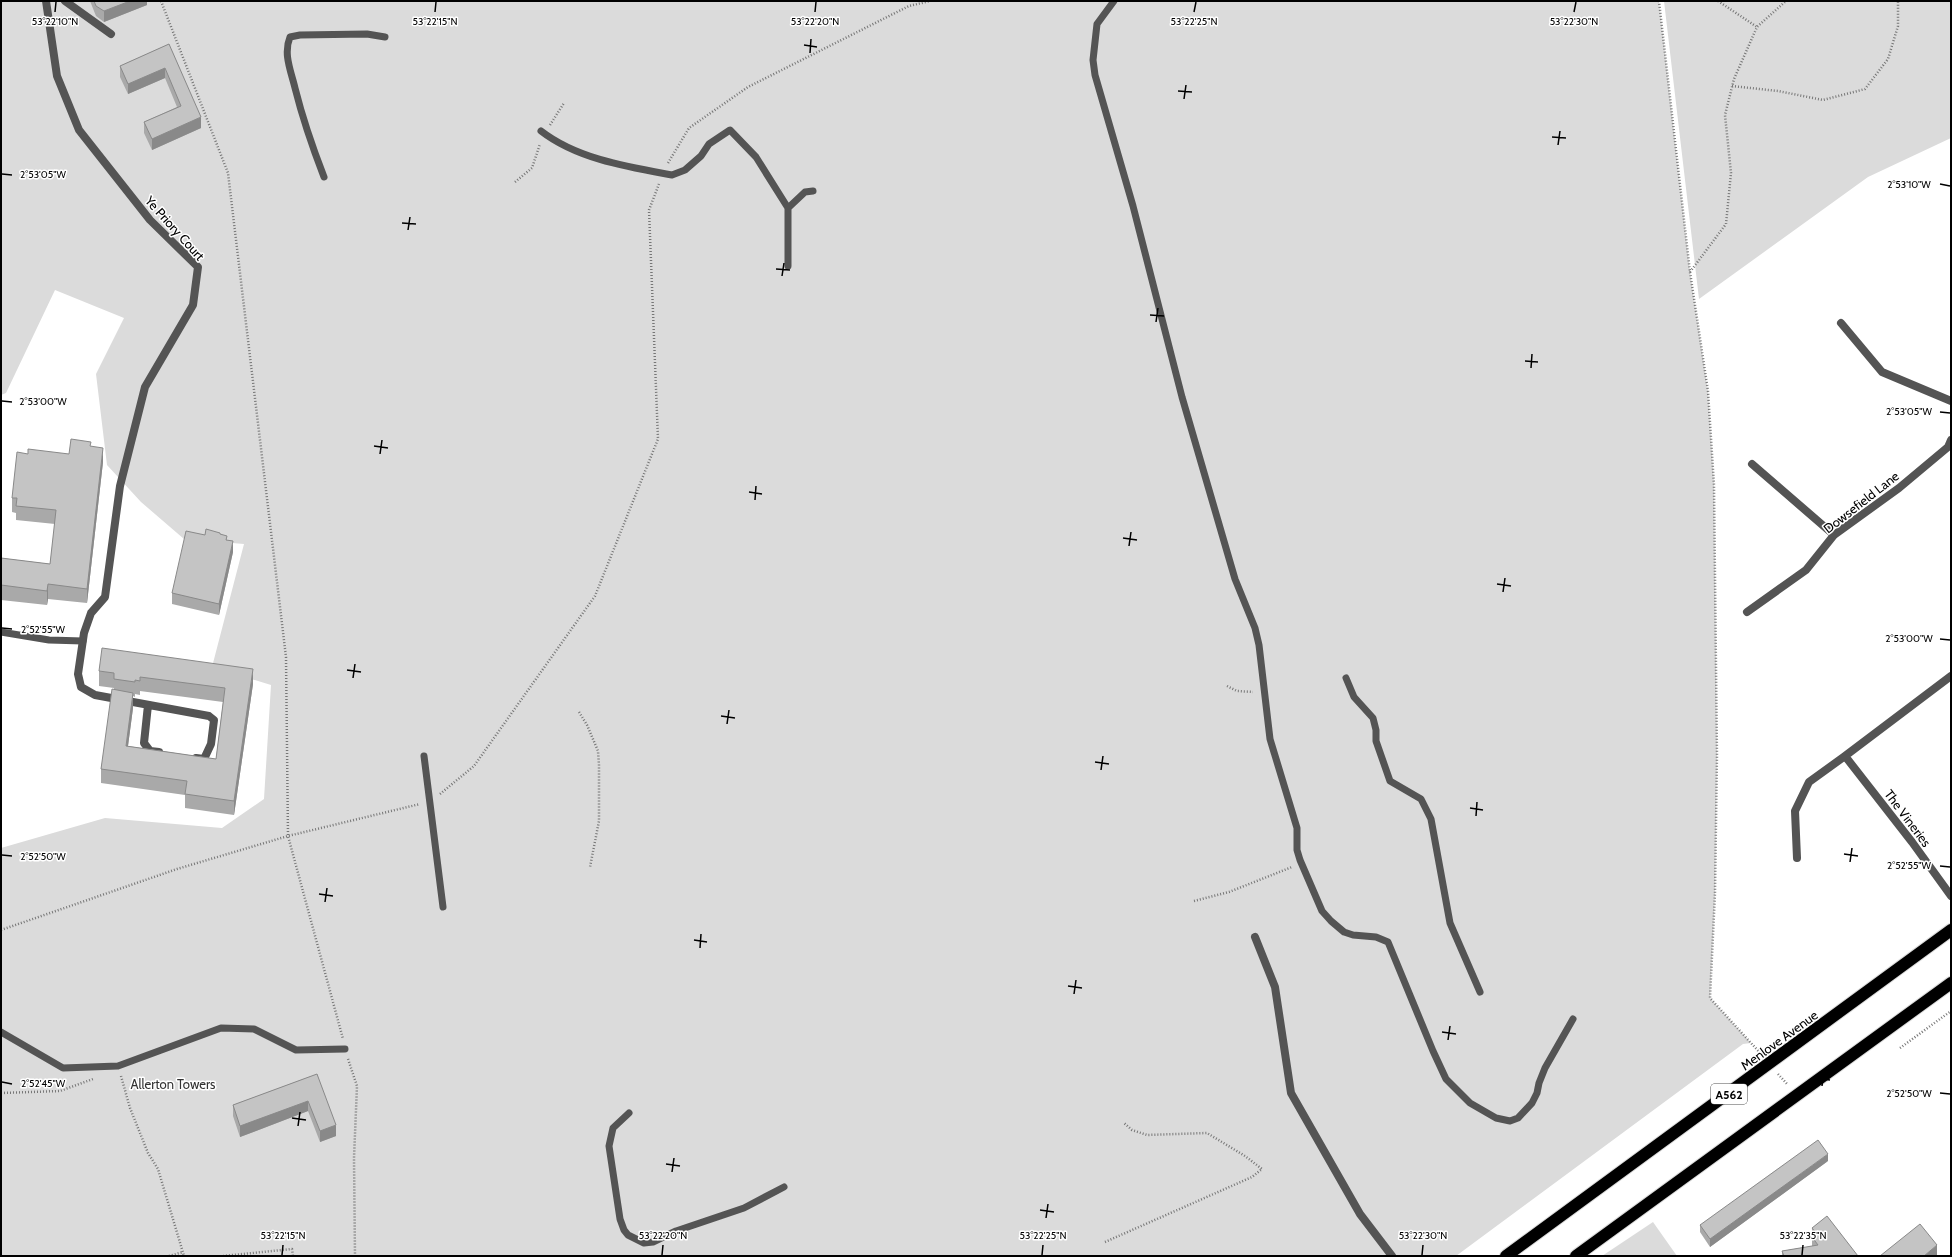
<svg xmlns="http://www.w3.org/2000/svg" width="1952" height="1257" font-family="Cabin,sans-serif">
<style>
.green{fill:#dbdbdb}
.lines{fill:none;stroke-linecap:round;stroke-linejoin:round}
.highway-casing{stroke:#dbdbdb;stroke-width:14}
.path{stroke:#767676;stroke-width:2.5;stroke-dasharray:1 2;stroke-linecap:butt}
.lane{stroke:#545454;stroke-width:7}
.street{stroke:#545454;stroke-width:8}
.highway{stroke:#000;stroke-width:12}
.wall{fill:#a9a9a9;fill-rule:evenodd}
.shaded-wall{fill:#898989}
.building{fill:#c4c4c4;stroke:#898989}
.ticks{fill:none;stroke:#000;stroke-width:1.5}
.labels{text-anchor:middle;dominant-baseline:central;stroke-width:3;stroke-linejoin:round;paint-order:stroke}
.shield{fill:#fff;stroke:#4c4c4c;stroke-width:1}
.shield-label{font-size:12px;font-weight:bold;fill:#000}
.street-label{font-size:13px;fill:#000;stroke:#fff}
.park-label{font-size:13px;fill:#323232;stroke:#fff}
.ticks-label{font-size:10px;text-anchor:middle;fill:#000;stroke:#fff;stroke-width:3;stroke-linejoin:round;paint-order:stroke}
</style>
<rect width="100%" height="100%" fill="#fff"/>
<path class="green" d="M1,1H1659L1690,272L1708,391L1714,485L1717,755L1715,893L1710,998L1751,1043L1743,1044L1456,1256H1V848L105,818L222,828L264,799L271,685L212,667L244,544L184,539L141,502L107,465L96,374L124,318L55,290L6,393L1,395Z
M1664,1H1951V138L1868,177L1699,299Z
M1653,1222L1677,1256H1602Z"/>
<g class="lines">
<g class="highway-casing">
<path id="highway" d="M1506,1256L1951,930
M1576,1256L1951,983"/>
</g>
<path class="path" d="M161,1L228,173L286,657L288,836L343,1039
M1659,1L1690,272L1708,391L1714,485L1717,755L1715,893L1710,998L1761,1054
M1718,1L1757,27
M1732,86L1778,91L1823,100L1865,89L1888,59L1898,26V1
M550,125L564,103
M668,163L689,128L748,87L909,6L930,1
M515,182L532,168L540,144
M1690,272L1726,224L1731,173L1725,115L1734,79L1757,27L1786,1
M1227,686L1237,691L1253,692
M579,712L587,725L598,751L599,765V821L590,867
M440,794L474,766L595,596L658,439L649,210L659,184
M1194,901L1229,892L1292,867
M1,930L177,869L288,836L420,804
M1900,1048L1951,1011
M348,1059L357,1086L354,1158L355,1256
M1778,1074L1788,1085
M121,1076L130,1108L148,1153L158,1169L184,1256
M1,1093L60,1091L93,1079
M1105,1242L1252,1177L1262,1169L1245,1156L1207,1133L1147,1135L1132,1130L1124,1123
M169,1256L183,1252
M223,1256L292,1249L293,1256"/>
<path class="lane" d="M1114,1L1097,24L1093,60L1095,75L1133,206L1182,397L1235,579L1255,628L1259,645L1270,739L1297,828V850L1300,860L1322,911L1331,921L1344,932L1353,935L1376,937L1388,942L1433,1051L1446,1079L1470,1103L1496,1118L1510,1121L1518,1118L1532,1103L1537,1093L1539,1083L1545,1068L1573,1019
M541,131C577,159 628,167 672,175L685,170L701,156L709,144L730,130L756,157L788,208V266
M324,177C312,146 303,120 295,88C291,71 283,54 290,37L300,35L367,34L385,37
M788,208L805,192L813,191
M1,632L49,640L83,641
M1346,678L1354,697L1373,718L1376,730V741L1390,781L1421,799L1431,819L1450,923L1480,992
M424,756L443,907
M1,1032L63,1068L118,1066L221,1028L254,1029L296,1050L345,1049
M629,1113L613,1128L609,1146L620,1219L624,1230L628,1235L644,1243L653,1242L676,1231L744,1208L784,1187"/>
<path class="street" d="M46,1L57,76L79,130L150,220L198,267L193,305L145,387L120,486L105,597L91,613L84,633L78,674L81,687L95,695L209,716L214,720L211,744L204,759L196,758
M65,1L111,34
M1841,323L1882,372L1951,401
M1752,464L1834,535
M1747,612L1806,570L1834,535L1899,488L1948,447L1951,440
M1951,676L1845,756L1912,842L1951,896
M148,705L144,743L150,751L159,752
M1797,858L1795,811L1809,782L1845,756
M1255,937L1275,987L1291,1093L1360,1214L1392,1256"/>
<use href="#highway" class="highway"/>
</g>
<path class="wall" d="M90,1H147V5L104,22L96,16Z
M169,44L201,128L152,150L144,133V122L177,107L165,78L128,94L120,77V66Z
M91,446L103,462L87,603L48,599L47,605L1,600V558L50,564L55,524L16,520V513L12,512V498L69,454Z
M220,534L227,540L233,552L219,615L172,604V593L205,535Z
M99,671L253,684L234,815L185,808V795L101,783V769L114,688L99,686ZM140,691L223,702L216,759L128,746L133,708V696L135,697V694L140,695Z
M317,1074L336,1136L320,1142L308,1111L240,1137L233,1116V1105Z
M1828,1161L1710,1247L1700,1232V1225Z
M1812,1228L1858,1256H1782V1251L1812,1246Z"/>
<path class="shaded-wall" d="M130,1H147V5L104,22V11Z
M165,68V78L128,94V84Z
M201,117V128L152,150V139Z
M103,448V462L87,603V589Z
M233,541V552L219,615V604Z
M48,584V599L47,605V591Z
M253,669V684L234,815V801Z
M133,693V708L126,761V746Z
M308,1101V1111L240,1137V1126Z
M336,1125V1136L320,1142V1131Z
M1828,1154V1161L1710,1247V1239Z
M1937,1245V1256H1924Z"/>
<path class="building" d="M94,1H130L104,11L96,6Z
M169,44L201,117L152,139L144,122L181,106L165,68L128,84L120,66Z
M71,439L91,442L90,446L103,448L87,589L48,584L47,591L1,585V558L50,564L56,510L16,506L17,498H12L17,452L28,454V449L69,454Z
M206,529L220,533V534L227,536L226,540L233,541L219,604L172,593L186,531L205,535Z
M102,648L253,669L234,801L185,794L187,781L101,769L112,689L133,693L126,746L216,759L225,688L140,677V681L135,680V682L114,679V673L99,671Z
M317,1074L336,1125L320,1131L308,1101L240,1126L233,1105Z
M1818,1140L1828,1154L1710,1239L1700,1225Z
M1827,1216L1858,1256H1784L1782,1251L1818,1245L1812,1237L1817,1234L1812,1228Z
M1920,1224L1937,1245L1924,1256H1880Z"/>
<path class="ticks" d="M55,12L56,2M435,12L436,2M815,12L816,2M1194,12L1196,2M1574,12L1576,2M804,45L817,47M810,53L811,39M1178,91L1192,92M1184,99L1186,85M1552,137L1566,138M1558,145L1560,131M2,174L12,175M1940,184L1950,186M402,223L416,224M408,230L410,217M776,269L790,270M782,276L784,263M1150,315L1164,316M1156,322L1158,308M1525,361L1538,362M1531,368L1532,354M2,401L12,402M1940,412L1950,413M374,446L388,448M380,454L382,440M749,492L762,494M755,500L756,486M1123,538L1137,540M1129,546L1131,532M1497,584L1511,586M1503,592L1505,578M2,628L12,629M1940,639L1950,640M347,670L361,672M353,678L355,664M721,716L735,718M727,724L729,710M1095,762L1109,764M1101,770L1103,756M1470,808L1483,810M1476,816L1477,802M1844,854L1858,856M2,855L12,856M1850,862L1852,848M1940,866L1950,867M319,894L333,896M325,902L327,888M694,940L707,942M700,948L701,934M1068,986L1082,988M1074,994L1076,980M1442,1032L1456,1034M1448,1040L1450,1026M1816,1078L1830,1080M2,1082L12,1084M1822,1086L1824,1072M1940,1093L1950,1094M292,1118L306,1120M298,1126L300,1112M666,1164L680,1166M672,1172L674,1158M1040,1210L1054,1212M1046,1218L1048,1204M282,1255L283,1245M662,1255L663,1245M1042,1255L1043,1245M1422,1255L1423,1245M1802,1255L1803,1245"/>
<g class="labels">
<rect class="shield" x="1711" y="1084" width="36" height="20" rx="3"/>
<g class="shield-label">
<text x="1729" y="1094">A562</text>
</g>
<g class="street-label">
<text transform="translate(175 228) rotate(48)">Ye Priory Court</text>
<text transform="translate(1861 502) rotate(-38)">Dowsefield Lane</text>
<text transform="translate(1908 818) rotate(53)">The Vineries</text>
<text transform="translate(1779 1040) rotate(-36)">Menlove Avenue</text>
</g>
<g class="park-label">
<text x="173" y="1084">Allerton Towers</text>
</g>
</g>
<g class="ticks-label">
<text x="55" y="25">53°22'10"N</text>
<text x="435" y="25">53°22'15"N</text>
<text x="815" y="25">53°22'20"N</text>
<text x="1194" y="25">53°22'25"N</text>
<text x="1574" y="25">53°22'30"N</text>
<text x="43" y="178">2°53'05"W</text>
<text x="1909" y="188">2°53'10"W</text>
<text x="43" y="405">2°53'00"W</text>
<text x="1909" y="415">2°53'05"W</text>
<text x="43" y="633">2°52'55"W</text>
<text x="1909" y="642">2°53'00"W</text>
<text x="43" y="860">2°52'50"W</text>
<text x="1909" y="869">2°52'55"W</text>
<text x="43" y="1087">2°52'45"W</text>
<text x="1909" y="1097">2°52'50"W</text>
<text x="283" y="1239">53°22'15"N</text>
<text x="663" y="1239">53°22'20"N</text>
<text x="1043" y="1239">53°22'25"N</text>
<text x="1423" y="1239">53°22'30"N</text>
<text x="1803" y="1239">53°22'35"N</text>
</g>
<rect width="1952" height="1257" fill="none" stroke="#000000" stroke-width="4"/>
</svg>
